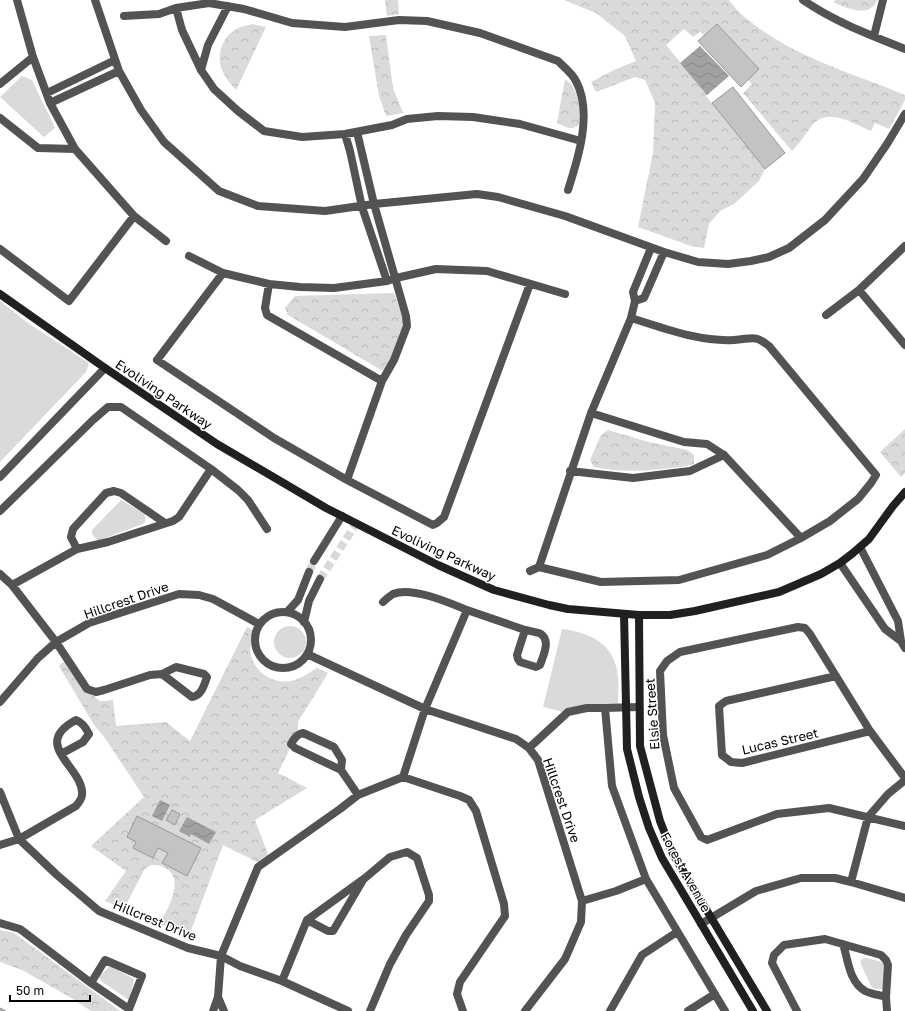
<svg xmlns="http://www.w3.org/2000/svg" width="905" height="1011" font-family="'Golos Text',sans-serif">
<style>
.grass{fill:#dadada}
.forest{fill:url(#forest-crowns)}
.water{fill:url(#water-waves)}
.lines{fill:none;stroke-linecap:round;stroke-linejoin:round}
.stream{stroke:#a1a1a1;stroke-width:3}
.building{fill:#c3c3c3;stroke:#979797}
.street-tunnel{stroke:#d9d9d9;stroke-width:8;stroke-dasharray:8 4;stroke-linecap:butt}
.street{stroke:#535353;stroke-width:8}
.secondary{stroke:#202020;stroke-width:8}
.labels{text-anchor:middle;dominant-baseline:central;stroke-width:3;stroke-linejoin:round;paint-order:stroke}
.street-label{font-size:13px;fill:#000;stroke:#fff}
</style>
<defs>
<pattern id="forest-crowns" width="20" height="18" patternUnits="userSpaceOnUse"><rect width="20" height="18" fill="#dadada"/><path d="M2 6a3 3 0 1 1 6 0M12 15a3 3 0 1 1 6 0" fill="none" stroke="#b9b9b9"/></pattern>
<pattern id="water-waves" width="16" height="10" patternUnits="userSpaceOnUse"><rect width="16" height="10" fill="#a1a1a1"/><path d="M0 5q4-4 8 0t8 0" fill="none" stroke="#898989"/></pattern>
</defs>
<rect width="100%" height="100%" fill="#fff"/>
<path class="grass" d="M22,76L32,80L55,128L44,137L0,97Z
M0,301L28,323L89,363L86,372L0,462Z
M121,500L145,514V523L98,541L92,534V530Z
M274 642a16 16 0 1 1 32 0a16 16 0 1 1-32 0Z
M562,629C591,633 614,643 618,676C619,685 618,695 618,704L567,713L543,707Z
M867,958L882,962L888,969L884,989H875L871,986L860,962L862,959Z
M110,966L134,979L129,1000L101,981L99,976Z"/>
<path class="forest" d="M385,0H398L399,14L387,16Z
M564,0H729C734,6 739,13 746,18C792,57 850,72 905,95V100L889,129L875,123L871,131C854,124 829,107 813,124C806,133 800,143 792,151L743,93L752,84L748,80L759,69L717,24L704,35L700,32L693,37L684,29L666,45L707,95L706,96L765,169L759,181L734,204L720,211L709,224L704,248L691,246L638,227L653,153L655,103L645,80L635,77L596,92L591,82L614,70L636,61L625,36L596,13Z
M836,0H877C870,19 846,8 833,2Z
M252,24L266,27L236,90C231,84 226,79 223,72C215,57 222,36 237,29C241,26 247,26 252,24Z
M386,35L393,88L403,113L386,116L379,96L369,36Z
M565,79C580,89 580,108 579,125C570,131 566,127 557,123Z
M394,293L405,324L386,369L381,370L288,315L285,308L295,296Z
M905,429V473L901,477L880,452Z
M608,430L649,442L687,450L694,455V464L687,466C656,470 626,474 594,467L590,460L601,435Z
M247,627L254,631C252,638 249,647 251,655C255,674 276,686 295,680C302,678 310,672 317,668L328,673L298,722V732L278,773L307,788L255,820L269,857L263,865L223,845L189,936L160,924C168,907 188,876 161,866C153,864 149,865 144,870L124,909L105,901L126,871L91,846L144,797L105,738L94,725L59,666L69,657C74,665 93,698 100,701C104,702 109,700 113,700L116,726L166,722L190,741Z
M0,930L14,933L120,1011H91L68,996L22,970L0,962Z"/>
<path class="water" d="M700,46L729,76L707,95L680,63Z
M160,800L170,805L162,821L152,816Z
M187,817L216,832L209,844L191,834L190,837L179,831Z"/>
<g class="lines">
<path class="stream" d="M0,1009L4,1011"/>
</g>
<path class="building" d="M717,24L759,69L741,87L698,41Z
M733,87L785,153L765,169L712,103Z
M172,810L180,814L175,825L166,820Z
M137,816L201,848L187,876L162,863L168,853L158,848L153,858L133,848L136,842L127,837Z"/>
<g class="lines">
<path class="street-tunnel" d="M309,572L314,561
M320,579L356,524"/>
<path class="street" d="M17,0L33,57L50,103L75,149L134,216L166,241
M95,0L119,71L141,110L164,142L219,191L258,206L325,211L374,204L477,194L498,197L565,216L664,252L698,262L728,264L751,261L769,257L789,248L825,220L863,179L887,144L905,114
M803,0C835,22 870,35 905,49
M176,8L182,30L201,70L214,89L238,111L264,131L302,137L345,134L392,125L407,119L438,116L473,117L520,124L581,141
M124,16L159,14L176,8L209,3L244,9L292,23L345,27L399,20L427,21L480,33L558,61C564,67 572,73 576,81C593,113 578,159 568,190
M874,36L883,0
M201,70L208,45L228,6
M0,84L33,57
M47,93L115,60
M50,103L119,71
M0,118L38,148L75,149
M345,134L350,151L362,207L387,281
M0,249L69,301L134,216
M189,256L223,273L269,284L300,287L334,288L387,281L396,278L436,269L487,271L565,294
M223,273L157,360L274,438L347,480L433,525L437,523L444,517L530,284
M269,284L265,308L267,315L382,381
M859,290L905,345
M635,301L644,298L664,252
M826,315L859,290L905,246
M591,413L684,442L707,444L724,455L801,538
M211,469L238,490L248,500L267,529
M570,471L633,478L690,471L724,455
M0,477L105,368
M347,480L382,381L394,360L407,326L406,316L374,204L357,132
M0,511L93,420L108,407H121L211,469L179,517L173,521L108,542L77,549L12,585L0,574
M860,547L898,621L901,641
M77,549L71,537L73,529L106,493L114,491L121,493L165,523
M314,561L342,516
M840,563L885,629L901,641L905,648
M539,567L601,582L679,580L767,555L801,538L830,521L858,499L871,483L876,475L769,346C754,334 752,339 734,340C699,342 664,328 631,318
M530,571L539,567L591,413L631,318L635,301L633,292L651,248
M12,585L56,642L87,689L96,692L104,690L150,675L162,674L176,667L204,674L207,677C204,686 201,696 192,697L162,674
M467,610L525,630L517,655L518,659L520,662L536,667L540,665C543,656 551,641 541,634C537,632 529,631 525,630
M255 640a28 28 0 1 1 56 0a28 28 0 1 1-56 0Z
M287,612L298,600L309,572
M304,622L309,601L320,579
M307,654L425,709L516,739L529,748L538,760L582,901L581,922L565,959L525,1011
M836,676L726,701L719,706L722,755L731,762L742,763L870,731
M0,702L38,658L56,642L89,623L179,594L199,595L213,599L259,624
M605,708L639,707
M529,748L568,712L587,708H605L612,786L646,879L616,891L582,901
M341,770L342,760L334,747L303,733C297,734 294,738 291,744L295,748L341,770L358,795
M403,777L460,796L469,800L476,811L504,904L505,916L460,982L457,994L463,1011
M905,778L870,731L810,634L805,628L798,627L680,652L667,661L660,671L663,735L674,788L701,837L707,840L777,814L829,808L905,826
M0,792L19,839L57,875L99,911L188,948L221,956L240,966L282,981L348,1011
M0,845L19,839L76,806C79,802 82,799 82,795C85,768 29,745 76,720C82,722 86,728 89,734L83,742L61,754
M646,879L725,1011
M851,882L868,817L888,794L905,780
M307,920L328,931H333L363,880
M0,923L20,929L91,983L129,1009L142,976L105,960L91,983
M701,924L756,891L801,878H835L851,882L905,898
M843,944C848,959 849,982 865,991C871,994 879,995 886,997
M282,981L307,920L365,878L390,857L407,852L417,858L429,895V901L406,935L390,964L370,1011
M218,997L224,1011
M213,1011L218,997L221,956L258,867L340,809L358,795L403,777L425,709L467,610C450,603 411,586 393,594C390,596 386,599 383,602
M610,1011L642,955L677,932
M688,1011L715,994
M797,1011L772,963L774,955L784,945L825,939L881,955L886,960L888,965L886,997L887,1011"/>
<path class="secondary" d="M0,294L105,368L217,444L326,508L438,565L494,590L549,605L568,609L639,615H670L695,611L779,592L821,574L840,563L853,553L869,539L893,506L905,492
M624,614L627,749L639,797L649,828L662,858L753,1011
M639,615L640,746L660,821L673,854L767,1011"/>
</g>
<g class="labels">
<g class="street-label">
<text transform="translate(164 394) rotate(34)">Evoliving Parkway</text>
<text transform="translate(444 553) rotate(25)">Evoliving Parkway</text>
<text transform="translate(126 600) rotate(-19)">Hillcrest Drive</text>
<text transform="translate(652 714) rotate(-94)">Elsie Street</text>
<text transform="translate(780 741) rotate(-13)">Lucas Street</text>
<text transform="translate(562 800) rotate(71)">Hillcrest Drive</text>
<text transform="translate(686 872) rotate(61)">Forest Avenue</text>
<text transform="translate(155 920) rotate(22)">Hillcrest Drive</text>
</g>
</g>
<path d="M10 995v6h80v-6" fill="none" stroke="#000000" stroke-width="2"/>
<text x="16" y="995" font-size="12" fill="#000000" stroke="#ffffff" stroke-width="3" paint-order="stroke">50 m</text>
</svg>
